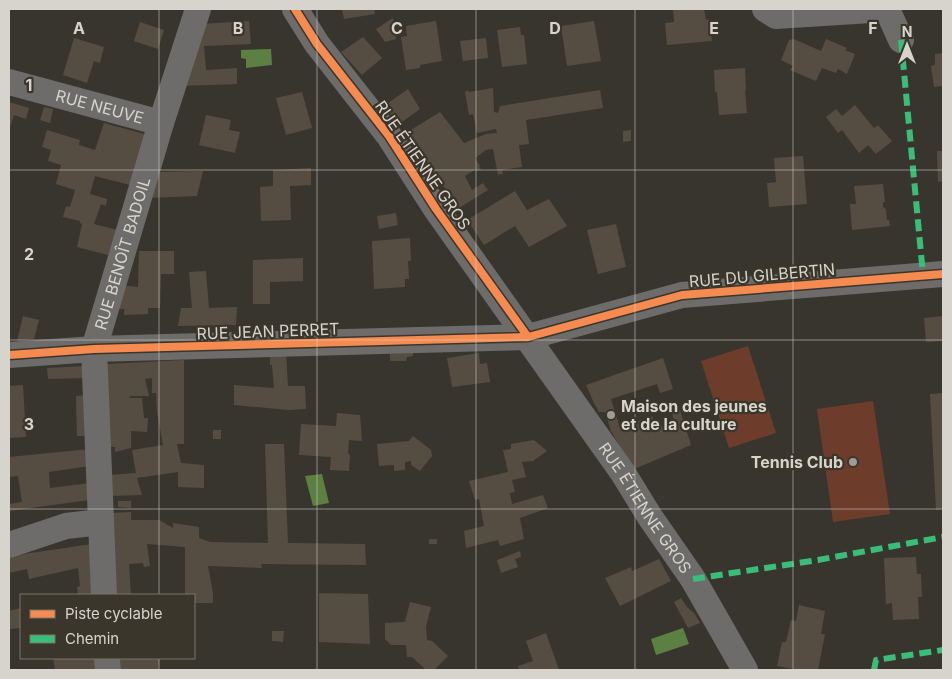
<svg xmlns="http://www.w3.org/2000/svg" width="952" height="679" font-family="Inter,sans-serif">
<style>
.green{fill:#6e3c2b}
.water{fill:#5c7f42}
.building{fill:#564d42}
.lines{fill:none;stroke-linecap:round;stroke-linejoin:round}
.street{stroke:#6d6c6a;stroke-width:26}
.quiet{stroke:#3abd76;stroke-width:6;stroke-dasharray:12 6;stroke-linecap:butt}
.cycleway-casing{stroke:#3b362b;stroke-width:11}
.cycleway{stroke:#f68b52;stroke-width:8}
.grid{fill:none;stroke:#d7d4cd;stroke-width:1;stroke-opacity:0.55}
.poi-dot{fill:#9f9c95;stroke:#3b362b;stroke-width:2}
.labels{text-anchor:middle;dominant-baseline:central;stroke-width:4.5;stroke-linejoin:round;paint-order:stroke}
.street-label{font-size:16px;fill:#d7d4cd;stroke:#3b362b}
.poi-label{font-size:16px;font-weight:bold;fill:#d7d4cd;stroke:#3b362b;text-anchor:start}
.grid-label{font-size:16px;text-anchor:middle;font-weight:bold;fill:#d7d4cd;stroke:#3b362b;stroke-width:4.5;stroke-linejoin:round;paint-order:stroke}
</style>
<rect width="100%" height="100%" fill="#38352e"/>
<path class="green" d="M748,346L776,433L729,448L701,361Z
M873,401L890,514L833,522L817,409Z"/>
<path class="water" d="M271,49L272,65L246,68V59L241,58V50Z
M322,474L329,503L313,506L305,476Z
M683,628L689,644L656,655L651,639Z"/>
<path class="building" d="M342,9H374L375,14L344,19Z
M673,9H704L706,20L709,19L712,41L667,45L665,23L674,22Z
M393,18L396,39L385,42L376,29Z
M249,21L251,44L204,46L206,70L237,68V84L181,86L196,37H203L202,24Z
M436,21L442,61L420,65V68L406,70L401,37L407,36L406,26Z
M594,21L601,61L567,66L561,26Z
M140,22L164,30L158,49L134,41Z
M520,27L521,35H524L527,64L502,67L497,30Z
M363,37L382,58L362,75L341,52Z
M74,38L104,47L100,63L94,61L87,83L63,75Z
M486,38L488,58L463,61L460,41Z
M794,39L821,51L826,39L847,48L845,50L855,54L847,74L838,69L836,73L822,68L816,81L790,70L793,66L781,60L789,40Z
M943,53V86L934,87L931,66L935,65V54Z
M745,68L746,90H745L747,113L719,115L717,92H715L714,70Z
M493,88L494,112L498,113L500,106L600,90L603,108L526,120L529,144L519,145L522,167L502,170L503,174L498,175L493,149L486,150L475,158L480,166L479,167L481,169L477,171L476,169L465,176L472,190L483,183L488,190L459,208L406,133L440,112L464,143L486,134L497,133L496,129L477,133L473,114L469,115L465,92L468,90L469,92Z
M408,89L420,109L399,124L384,106Z
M302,92L312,128L286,135L276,98Z
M9,102L29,108L26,119L14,115L9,131Z
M855,105L874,128L878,125L892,141L876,154L868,145L859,153L842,130L838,133L826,117L836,109L842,116Z
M44,107L53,109L50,123L40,120Z
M206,115L231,120L229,130L240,132L235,153L199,145Z
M104,123L148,135L134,186L95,176L90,194L107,199L106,206L101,204L94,224L118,230L108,255L77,247L82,224L80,223V221L63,217L66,206L70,207L75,190L56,184L61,165L48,161L51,150L42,147L47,130L80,140L79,145L95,150Z
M631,130V141L623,142V131Z
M937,151H943V181L938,182Z
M803,156L807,204L769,207L767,183L776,182L774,158Z
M311,168V185L290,186L291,220L261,221L260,187L273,186V170Z
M203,171L197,196L147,198L155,172Z
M883,184L885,202H883V207L886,209L887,220H889L890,226L852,230L850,204H856L854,186Z
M515,191L527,210L549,199L567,226L529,247L515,226L484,245L467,220Z
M396,213L398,225L379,229L377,216Z
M616,224L626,267L598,274L587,230Z
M410,238L411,261H408L409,279H405V287L374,289L372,241Z
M139,251H174V274H161L160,308H148V314L124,315V309H113L119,285L138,287Z
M303,258V281L270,282V304H253V260Z
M206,271L209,308L237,307L236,325L178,326L181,308H192L189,272Z
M23,316L39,320L34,339L17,341Z
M943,316V341L926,342L924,318Z
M390,349H413V356L407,357L406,361H390Z
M286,351L288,386H305L306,409L289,410L234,405V385L274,388L272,365H270V357Z
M479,353L480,364L487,363L490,382L452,387L447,358Z
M663,358L673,389L660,393L657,384L611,399L620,428L652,416L656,428L674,421L672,413L680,410L691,445L632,470L611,431L605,412H599L594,403L586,385Z
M184,360V444H177L181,463L204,465V488L178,487V472L137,478L142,495L109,496V475L136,473L132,450L163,445L157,412L156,393H152V378L145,379L149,396H130V398H142L144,418H148L147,432L131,431V448L115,452V447H109L107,364Z
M87,366L88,378L48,379L47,368Z
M23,385L26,437L9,438V386Z
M943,393V509L936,510L930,394Z
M88,395L90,436H77L76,396Z
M337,413L360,415L362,441L349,440L348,453L350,455L349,471L330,470L331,457L299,455L301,424L336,426Z
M213,430H221V439H213Z
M413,436L431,450L432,456L420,471L411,465V461L405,462V470L394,471V465L379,466L377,444L409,441Z
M534,440L547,451L533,461L522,462L526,477L512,480L515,492L510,493L512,504L543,495L548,508L520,518L524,539L500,546L498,540L466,548L464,531L484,526L479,499L475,500L469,481L508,472L503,450L511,449V444Z
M265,444H284L288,543L365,544L366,565L261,564L262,568L208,566L213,593V603H194V595H185V547L147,544L150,566L144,567L143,563L129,564L131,595H113L108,513L131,512V520H159L173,528V523L199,527V538L210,542L268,543Z
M90,449V466L49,472V475L50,488L90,483L89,500L9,511V504L22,502L18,476L9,477V457Z
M118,501H131V508L118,507Z
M429,539H437V544H429Z
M92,544L96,595H78L77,587L80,586L78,568L29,579L27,569L9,573V558L24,554Z
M520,551L521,557L515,559L518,567L501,573L497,560Z
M916,557L917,574H921L922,597H918L919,619L893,620L892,603L886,604L884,558Z
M659,559L671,581L620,606L605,578L631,567L632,571Z
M319,593L368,594L370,644L319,642Z
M681,598L687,607L695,614L700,623L688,628L674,602Z
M410,602L431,607L426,627L427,640L432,641L448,656L434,670H426L412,657H407L406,645H391L385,639V623L405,622Z
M799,605L825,611L821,634H825L818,670H799L777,666L782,642H786L791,620L796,621Z
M21,608V628L9,629V611Z
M272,631H284L283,642L272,641Z
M546,633L559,670H519L518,666L533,661L526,641Z
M53,658H103L104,670H55Z
M120,658H160L158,668L163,670H127L121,669Z"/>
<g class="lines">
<g class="street">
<path id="s1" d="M295,9L317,44L389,136L436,209L623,473L650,517L693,579L745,670"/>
<path d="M765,9L776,16L887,9L901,40"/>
<path id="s2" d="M9,82L161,123"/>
<path d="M9,355L94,349L528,337L682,295L943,274"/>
<path d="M9,545L66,526L101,522"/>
<path id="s3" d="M104,595L94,349L161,123L198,9"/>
<path d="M107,658L108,670"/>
</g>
<path class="quiet" d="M901,40L923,275
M693,579L818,560L943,537
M874,670L876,660L943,650"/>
<g class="cycleway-casing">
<path id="cycleway" d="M295,9L317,44L389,136L436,209L528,337
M9,355L94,349L528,337L682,295L943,274"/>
</g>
<use href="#cycleway" class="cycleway"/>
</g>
<path class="grid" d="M159,9V595M317,9V670M476,9V670M635,9V670M793,9V670M9,170H943M9,340H943M9,509H943M159,658V670"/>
<g class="poi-dot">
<circle cx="611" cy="415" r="5"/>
<circle cx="853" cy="462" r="5"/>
</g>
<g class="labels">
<g class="street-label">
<text stroke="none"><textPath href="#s2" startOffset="94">RUE NEUVE</textPath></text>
<text transform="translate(423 165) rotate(55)">RUE ÉTIENNE GROS</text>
<text stroke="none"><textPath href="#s3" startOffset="346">RUE BENOÎT BADOIL</textPath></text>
<text transform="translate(762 275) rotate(-5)">RUE DU GILBERTIN</text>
<text transform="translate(268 331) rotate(-2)">RUE JEAN PERRET</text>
<text stroke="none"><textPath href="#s1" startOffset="610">RUE ÉTIENNE GROS</textPath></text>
</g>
<g class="poi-label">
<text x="621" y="406">Maison des jeunes<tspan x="621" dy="18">et de la culture</tspan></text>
<text x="843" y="462" text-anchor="end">Tennis Club</text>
</g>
</g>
<g class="grid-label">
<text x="79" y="34">A</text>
<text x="238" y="34">B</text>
<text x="397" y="34">C</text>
<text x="555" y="34">D</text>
<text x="714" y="34">E</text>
<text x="873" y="34">F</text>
<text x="29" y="91">1</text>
<text x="29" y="260">2</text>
<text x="29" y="430">3</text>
</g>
<rect width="952" height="679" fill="none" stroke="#d7d4cd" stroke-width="20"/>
<rect x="20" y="594" width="175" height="65" fill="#3b362b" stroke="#79756c"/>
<rect x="30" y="610" width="25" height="8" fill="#f68b52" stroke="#79756c"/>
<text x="65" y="619" font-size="15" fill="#d7d4cd">Piste cyclable</text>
<rect x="30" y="635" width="25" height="8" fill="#3abd76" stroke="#79756c"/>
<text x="65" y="644" font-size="15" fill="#d7d4cd">Chemin</text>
<g transform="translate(907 45)" stroke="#3b362b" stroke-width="4" paint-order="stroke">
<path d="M0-4L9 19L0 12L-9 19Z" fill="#d7d4cd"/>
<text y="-8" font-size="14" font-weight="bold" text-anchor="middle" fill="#d7d4cd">N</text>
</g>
</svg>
